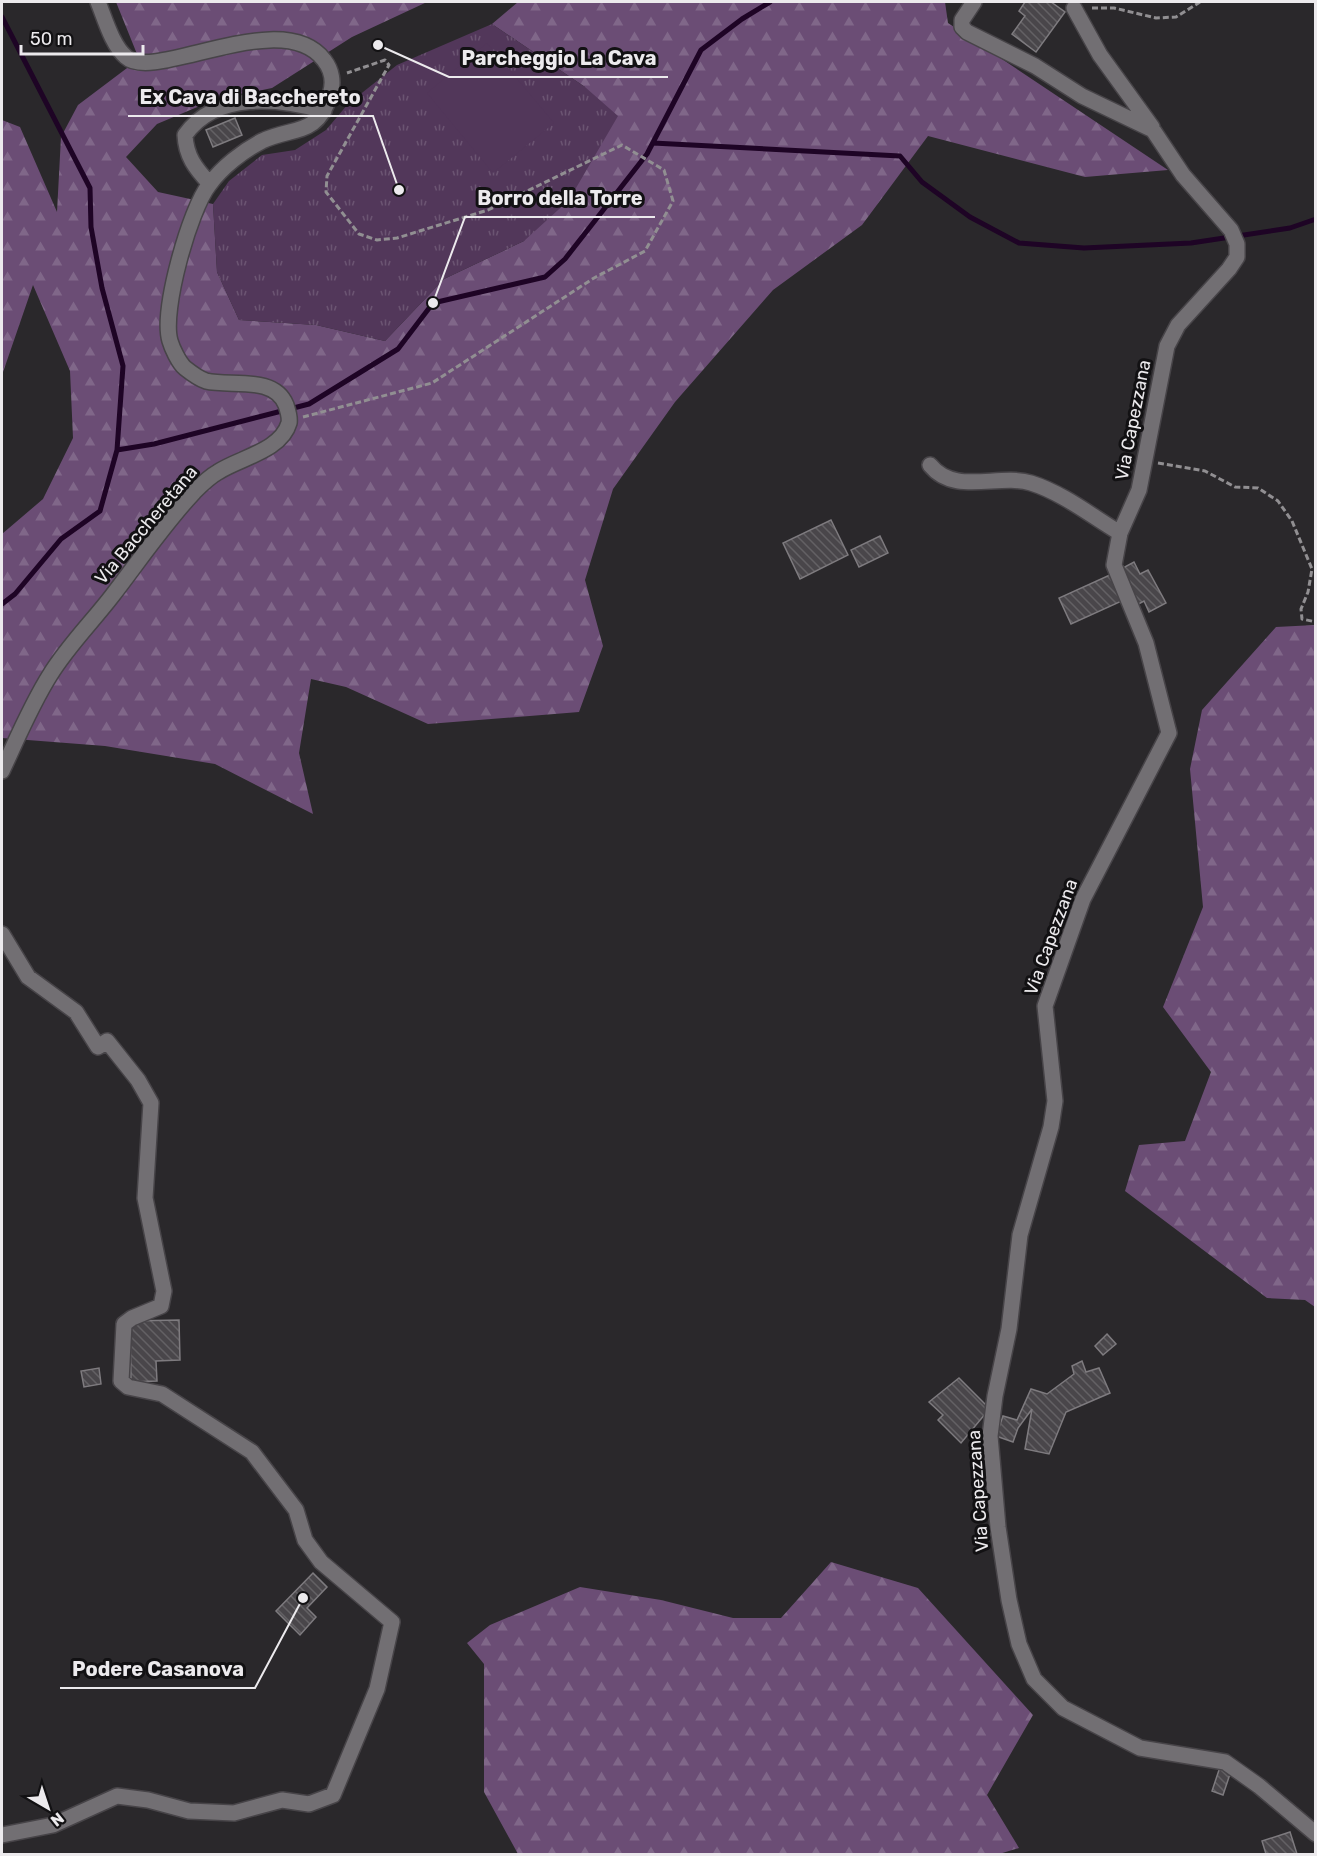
<svg xmlns="http://www.w3.org/2000/svg" width="1317" height="1856" font-family="Rubik,sans-serif">
<style>
.forest{fill:url(#forest-firs)}
.park{fill:url(#park-tufts)}
.pitch{fill:#52375a}
.lines{fill:none;stroke-linecap:round;stroke-linejoin:round}
.stream{stroke:#1e0425;stroke-width:5}
.building{fill:url(#building-back-hatch);stroke:#7e7b7f;stroke-width:1.5}
.minor-casing{stroke:#474448;stroke-width:18}
.path{stroke:#918f92;stroke-width:3;stroke-dasharray:6 3;stroke-linecap:butt}
.minor{stroke:#726f73;stroke-width:15}
.labels{text-anchor:middle;dominant-baseline:central;stroke-width:6;stroke-linejoin:round;paint-order:stroke}
.street-label{font-size:18px;fill:#eceaed;stroke:#121113}
.leader{fill:none;stroke:#eceaed;stroke-width:2}
.callout-dot{fill:#eceaed;stroke:#121113;stroke-width:2}
.callout-label{font-size:20px;text-anchor:middle;font-weight:bold;fill:#eceaed;stroke:#121113;stroke-width:6;stroke-linejoin:round;paint-order:stroke}
</style>
<defs>
<pattern id="forest-firs" width="22" height="20" patternUnits="userSpaceOnUse" patternTransform="scale(1.5)"><rect width="22" height="20" fill="#6b4d75"/><path d="M5 1l3.5 6h-7zM16 11l3.5 6h-7z" fill="#806789"/></pattern>
<pattern id="park-tufts" width="24" height="20" patternUnits="userSpaceOnUse" patternTransform="scale(1.5)"><rect width="24" height="20" fill="#52375a"/><path d="M3 7l-1-3M5 7V3M7 7l1-3M15 17l-1-3M17 17v-4M19 17l1-3" fill="none" stroke="#6b5472"/></pattern>
<pattern id="building-back-hatch" width="6" height="6" patternUnits="userSpaceOnUse" patternTransform="scale(1.5)"><rect width="6" height="6" fill="#49464a"/><path d="M-1 5l2 2M0 0l6 6M5-1l2 2" fill="none" stroke="#636164"/></pattern>
</defs>
<rect width="100%" height="100%" fill="#2a282b"/>
<path class="forest" d="M116,2H427L352,37L272,88L214,100L157,124L126,157L158,192L213,204L217,272L239,320L316,325L385,341L444,279L524,241L585,87L492,24L518,2H945L948,23L1168,170L1085,177L928,136L862,225L773,290L675,402L613,489L585,580L603,646L579,712L428,724L346,687L311,679L299,753L313,814L215,764L105,746L2,738V534L43,499L73,438L70,371L33,285L2,375V120L20,127L57,212L61,137L78,105L139,59Z
M1315,625H1316L1315,1307L1305,1300L1267,1298L1125,1191L1139,1145L1185,1141L1211,1072L1163,1007L1203,907L1190,769L1202,710L1276,627Z
M831,1562L918,1588L1033,1715L987,1795L1019,1848L999,1854H518L484,1792V1664L467,1643L490,1625L580,1587L661,1600L733,1618H781Z"/>
<path class="park" d="M492,24L585,87L618,116L569,200L524,241L444,279L385,341L316,325L239,320L217,272L213,204L229,181L262,155L295,150L326,130L348,104L397,65Z"/>
<path class="pitch" d="M487,43L554,123L493,173L427,93Z"/>
<g class="lines">
<path class="stream" d="M2,17L90,188L91,227L102,288L123,366L117,450L100,511L61,539L15,594L2,604
M653,143L900,156L922,182L970,217L1019,243L1084,248L1191,243L1290,228L1316,219
M117,450L154,444L309,404L398,349L433,303L545,277L565,259L647,154L701,50L742,19L770,2"/>
</g>
<path class="building" d="M1025,2H1051L1065,12L1036,52L1012,34L1025,16L1019,11Z
M235,118L242,135L213,147L206,130Z
M831,520L848,555L800,579L783,543Z
M880,536L888,553L859,567L851,550Z
M1134,562L1140,574L1148,570L1166,603L1149,612L1144,601L1133,607L1119,570Z
M1112,574L1124,600L1071,624L1059,598Z
M179,1320L180,1360L156,1361L157,1381L131,1382L130,1321Z
M1107,1334L1116,1344L1103,1355L1095,1346Z
M1082,1361L1086,1372L1099,1368L1110,1393L1066,1412L1049,1454L1025,1449L1032,1409L1018,1428L1013,1442L996,1436L1003,1416L1017,1420L1031,1389L1047,1394L1074,1374L1072,1366Z
M99,1368L101,1384L84,1387L81,1371Z
M959,1378L986,1405V1413L961,1443L938,1420L943,1415L929,1402Z
M313,1573L327,1587L307,1608L316,1617L300,1635L276,1611Z
M1220,1767L1231,1771L1223,1795L1212,1791Z
M1290,1832L1297,1854H1266L1262,1841Z"/>
<g class="lines">
<g class="minor-casing">
<path id="minor" d="M974,2L962,20V27L967,32L1035,66L1082,96L1153,130L1183,175L1231,230L1237,244V257L1229,269L1178,325L1167,346L1139,490L1120,533L1114,565L1146,643L1169,733L1083,899L1045,1006L1055,1101L1051,1127L1020,1235L1009,1329L995,1396L990,1436L998,1527L1009,1600L1019,1644L1034,1679L1063,1708L1140,1748L1225,1762L1259,1786L1316,1834
M1074,8L1100,55L1152,127
M210,184C195,168 186,156 185,135C216,91 279,98 324,111
M930,465C955,496 998,473 1031,483C1063,493 1093,517 1120,533
M2,771C17,739 31,705 50,675C67,647 92,622 112,596C139,561 164,524 194,492C201,485 209,477 218,472C239,458 281,451 289,423C290,418 288,411 286,405C274,375 231,387 206,381C200,379 190,372 185,368C179,363 172,348 170,341C161,311 190,209 209,185C222,167 243,151 262,141C294,126 317,137 330,95C334,83 332,70 324,60C282,5 154,83 126,57C112,45 105,19 98,2
M2,934L28,977L76,1012L98,1047L107,1041L138,1080L151,1103L145,1198L164,1291L161,1306L132,1318L124,1324L121,1381L128,1387L162,1394L252,1452L296,1510L305,1540L321,1562L392,1622L377,1689L333,1795L309,1804L282,1800L234,1813L189,1811L148,1800L117,1796L53,1825L2,1835"/>
</g>
<path class="path" d="M1092,8H1114L1156,18L1176,17L1200,2
M303,417L432,383L594,278L645,251L673,201L664,170L622,145L488,210L397,238L377,240L359,234L326,192L327,176L389,65L385,60L347,73
M1158,463L1205,471L1235,487L1258,488L1278,501L1292,521L1312,569L1308,592L1301,609L1302,619L1316,622"/>
<use href="#minor" class="minor"/>
</g>
<g class="labels">
<g class="street-label">
<text transform="translate(1133 420) rotate(-79)">Via Capezzana</text>
<text transform="translate(146 525) rotate(-50)">Via Baccheretana</text>
<text transform="translate(1051 937) rotate(-70)">Via Capezzana</text>
<text transform="translate(978 1491) rotate(-94)">Via Capezzana</text>
</g>
</g>
<path class="leader" d="M378 45L449 77H668M399 190L373 116H128M433 303L465 217H655M303 1598L255 1688H60"/>
<g class="callout-dot">
<circle cx="378" cy="45" r="6"/>
<circle cx="399" cy="190" r="6"/>
<circle cx="433" cy="303" r="6"/>
<circle cx="303" cy="1598" r="6"/>
</g>
<g class="callout-label">
<text x="559" y="65">Parcheggio La Cava</text>
<text x="250" y="104">Ex Cava di Bacchereto</text>
<text x="560" y="205">Borro della Torre</text>
<text x="158" y="1676">Podere Casanova</text>
</g>
<rect width="1317" height="1856" fill="none" stroke="#eceaed" stroke-width="6"/>
<g transform="translate(48 1808) rotate(141)" stroke="#121113" stroke-width="4.5" paint-order="stroke">
<path d="M0-4.5L10 22L0 15L-10 22Z" fill="#eceaed"/>
<text y="-9" font-size="16" font-weight="bold" text-anchor="middle" fill="#eceaed">N</text>
</g>
<path d="M21 45v9h122v-9" fill="none" stroke="#eceaed" stroke-width="3"/>
<text x="30" y="45" font-size="18" fill="#eceaed" stroke="#121113" stroke-width="4.5" paint-order="stroke">50 m</text>
</svg>
